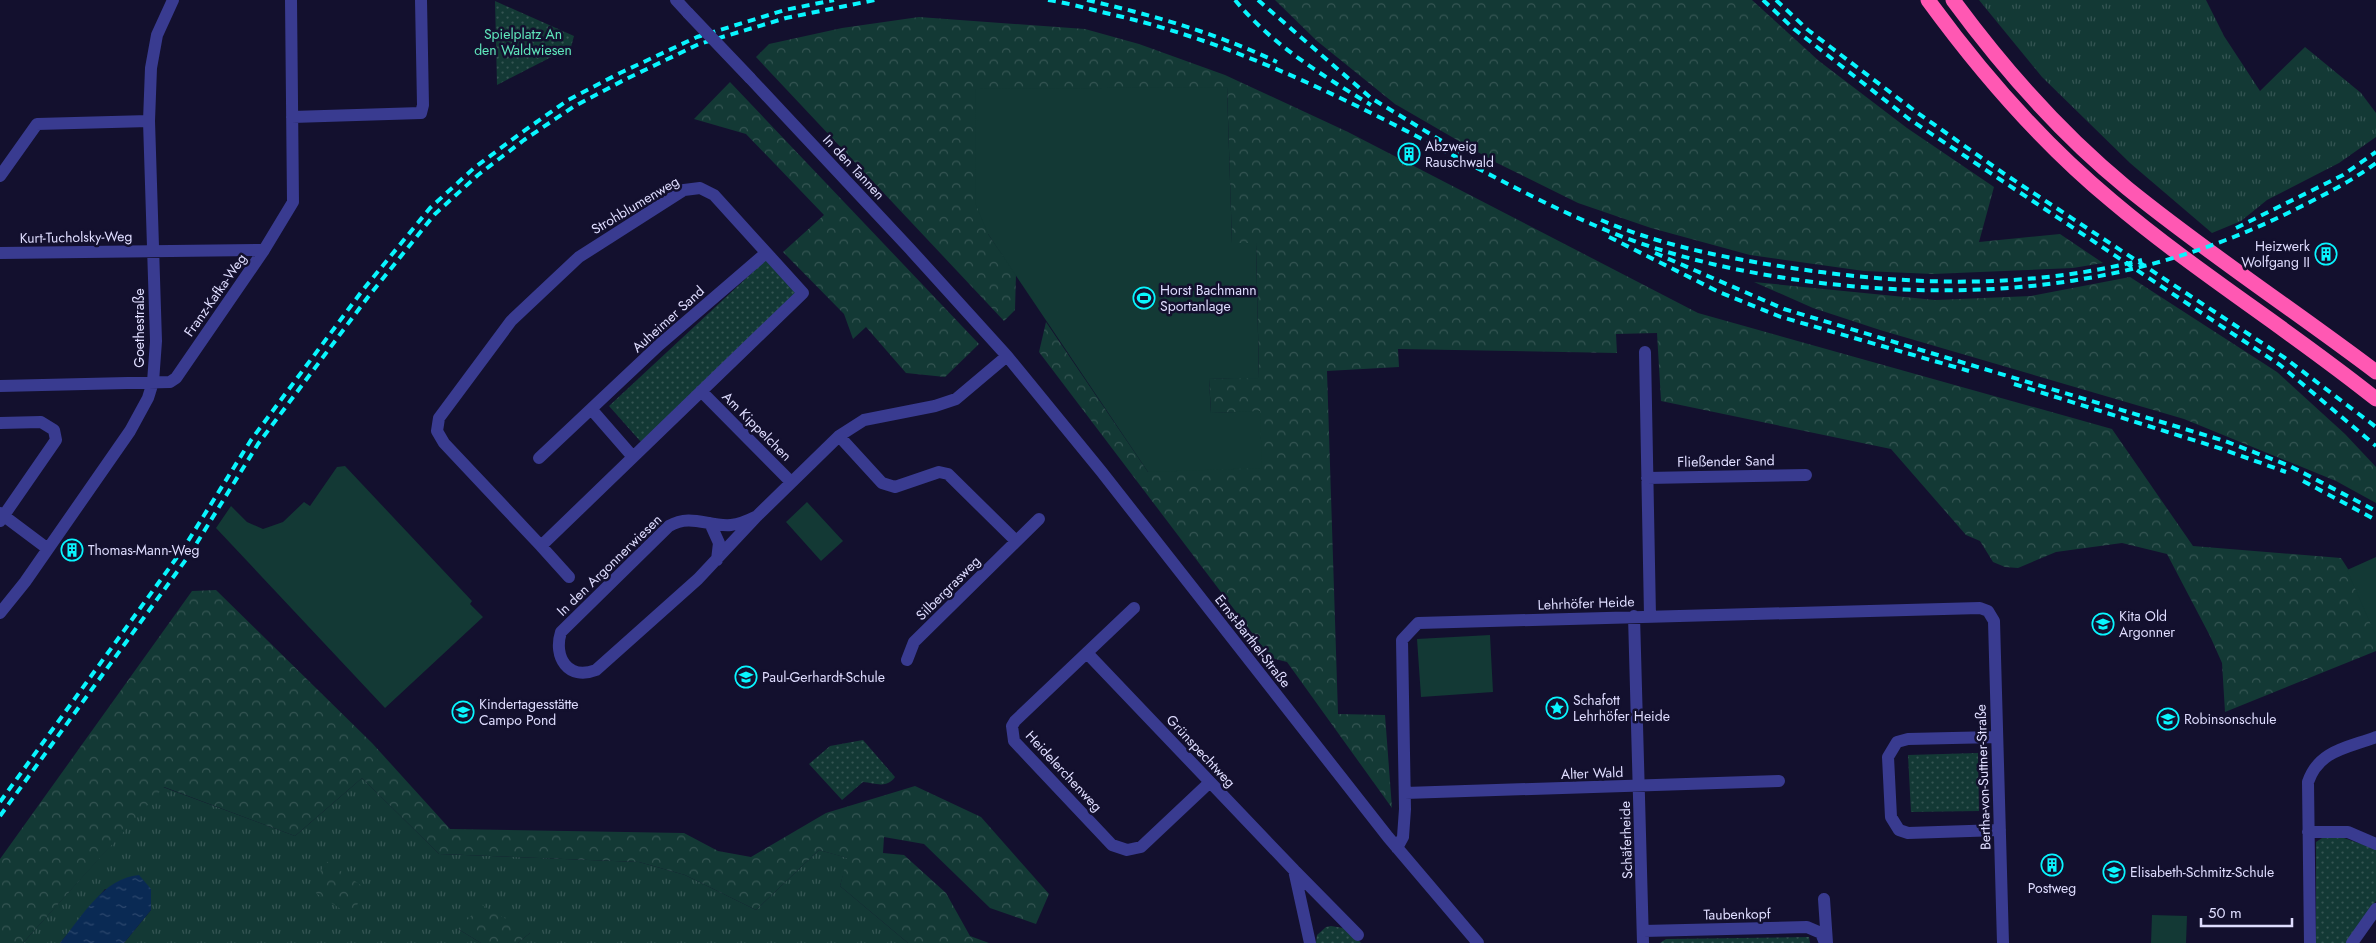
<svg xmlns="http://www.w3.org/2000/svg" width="2376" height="943" font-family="Jost,sans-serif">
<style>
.grass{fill:url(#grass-tufts)}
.forest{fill:url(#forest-crowns)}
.park{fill:url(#park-dots)}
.garden{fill:#133935}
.water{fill:url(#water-ripples)}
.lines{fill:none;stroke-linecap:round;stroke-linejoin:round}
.minor{stroke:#393b90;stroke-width:12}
.highway{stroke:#ff58b3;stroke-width:15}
.rail{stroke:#09f6ff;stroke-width:4;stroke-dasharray:8 6;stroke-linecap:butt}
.minor-bridge{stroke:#393b90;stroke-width:12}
.labels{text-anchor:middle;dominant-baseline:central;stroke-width:5;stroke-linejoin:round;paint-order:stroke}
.park-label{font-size:14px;fill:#60e8bd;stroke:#13102e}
.poi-label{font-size:14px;fill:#dfddff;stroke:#13102e;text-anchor:start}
.street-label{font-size:14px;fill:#dfddff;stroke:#13102e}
</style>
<defs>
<pattern id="grass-tufts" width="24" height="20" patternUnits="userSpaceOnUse" patternTransform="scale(1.25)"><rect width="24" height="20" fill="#133935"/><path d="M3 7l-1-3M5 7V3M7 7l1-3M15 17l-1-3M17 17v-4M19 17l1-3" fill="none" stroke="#355553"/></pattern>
<pattern id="forest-crowns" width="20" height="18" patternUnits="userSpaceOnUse" patternTransform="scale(1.25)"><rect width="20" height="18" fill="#133935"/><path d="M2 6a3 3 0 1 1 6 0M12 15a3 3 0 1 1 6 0" fill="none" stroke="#355553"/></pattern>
<pattern id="park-dots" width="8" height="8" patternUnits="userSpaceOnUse" patternTransform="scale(1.25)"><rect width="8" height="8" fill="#133935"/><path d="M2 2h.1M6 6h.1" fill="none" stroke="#355553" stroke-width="1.8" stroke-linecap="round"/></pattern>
<pattern id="water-ripples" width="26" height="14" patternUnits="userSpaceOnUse" patternTransform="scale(1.25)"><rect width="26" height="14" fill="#0a2a54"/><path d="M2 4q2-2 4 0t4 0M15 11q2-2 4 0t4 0" fill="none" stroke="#2d486e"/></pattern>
</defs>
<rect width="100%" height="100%" fill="#13102e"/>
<path class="grass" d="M1979,0H2206L2224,36L2260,91L2305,47L2361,93L2376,113V137L2339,163L2267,200L2241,221L2212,233L2130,163L2042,77Z
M362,778L439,854L639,862L685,875L756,910L819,850L848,858L840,886L908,943H518L530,933L458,929L481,943H124L151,910L105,889L60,943H23L163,787L295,836Z"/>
<path class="forest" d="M1275,0H1752L1819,61L1907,128L1994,187L1979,242L2060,234L2103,263L2073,268L1933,274L1864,271L1750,255L1651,228L1578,203L1495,162L1395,104L1317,41Z
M919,17L1085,29L1139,44L1225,75L1348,132L1698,313L2112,429L2193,546L2341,558L2376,613V651L2225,712L2222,663L2210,636L2167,554L2122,543L2056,552L2018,568L2005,567L1993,562L1980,541L1966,535L1891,449L1661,401L1657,333L1616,334L1617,353L1398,349L1399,367L1327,371L1338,714L1385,715L1392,808L1287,662L1271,658L1039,352L1046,322L1148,472L1260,412L1211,413L1209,379L1259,377L1256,243L1232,244L1227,87L988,234L1016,274L1015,310L1004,321L756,57L769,44L842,28Z
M730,82L979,344L945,377L906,373L866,327L853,339L844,314L783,252L824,215L746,134L694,119Z
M2130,277L2277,372L2345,434L2376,467V503L2336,481L2184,419L1880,330L1813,308L1754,282L1935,300L2031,296Z
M216,590L372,743L450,829L684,833L718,851L751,857L826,813L915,786L981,817L1049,894L1036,924L990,908L924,844L884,837L883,853L904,855L946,893L970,936L989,943H908L840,886L847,858L819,850L756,910L685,875L639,862L439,854L362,778L295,836L164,787L23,943H0V859L192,591Z
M326,861L365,888L352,916L311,890Z
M482,905L530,933L518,943H481L458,929Z"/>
<path class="park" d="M495,1L574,36L571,47L497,85Z
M766,260L799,296L641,442L609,406Z
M863,740L895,777C887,789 875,783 863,782L842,800L809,764L830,746Z
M1978,753L1979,811L1911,812L1908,755Z
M2341,837L2376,849V901L2347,943H2316V842L2322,838Z
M1331,926L1349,929L1361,943H1316L1317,935L1326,927Z
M1809,937L1810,943H1660L1666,939Z"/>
<path class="garden" d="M1227,87L1232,243H1256L1259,378L1209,379L1211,413L1260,411L1262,468L1148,472L988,234L976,205L975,89Z
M345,466L472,601L470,604L483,617L385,708L216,528L231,506L247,522L263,529L283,522L304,502L310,506L337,467Z
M807,502L843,541L821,561L786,522Z
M2376,557V634H2375L2347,570Z
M1490,635L1493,692L1421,697L1417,639Z
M2152,915L2187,916L2186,943H2151Z"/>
<path class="water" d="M139,875L151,889V910L124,943H60C82,917 103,878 139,875Z"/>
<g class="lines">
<path class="minor" d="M676,0L688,13
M750,78L910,249L1007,356L1101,471L1388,837L1478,943
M292,117L421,113L423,105L421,0
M0,176L37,124L149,121
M700,188L714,195L803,293L541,546L444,443L437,431L439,418L511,321L579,257L684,190Z
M0,253L264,250
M1645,352L1650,616
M0,386L170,382L176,378L264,250L293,202L291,0
M701,391L791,482
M592,410L633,457
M0,423L41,422L54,430L56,440L0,521
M839,436L882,483L895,487L939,472L948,474L1016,541
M539,458L659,345L766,253
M1647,478L1806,475
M0,513L48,549
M757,516C749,520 741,524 731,525C708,527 691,513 669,526L561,632C553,657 568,681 596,670L698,579L757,516L839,436L864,420L935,406L956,399L1007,356
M710,523L719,543L717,560
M541,546L569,577
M1134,608L1015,721L1012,726L1014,741L1112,845L1127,850L1141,847L1209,783
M0,613L25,582L130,431L148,398L153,382L156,341L149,121L151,68L157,35L173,0
M1634,616L1643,943
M1087,653L1294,870L1310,943
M907,660L914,642L1039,519
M1997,737L1908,739L1897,742L1888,757L1891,817L1899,830L1908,833L2000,830
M1405,793L1779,781
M2308,832H2348L2376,844
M1397,848L1403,837L1405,809L1402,640L1418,623L1980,608L1988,611L1994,621L2003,943
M1294,870L1358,935
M1824,899L1827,943
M1643,931L1807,927L1821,933L1825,943
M2310,943L2308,782C2319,750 2347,748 2376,737
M2352,943L2376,909"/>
<path class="highway" d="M1928,0C1982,74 2042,143 2112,201C2196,272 2290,330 2376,399
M1953,0C2003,68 2061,134 2127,188C2207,253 2294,310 2376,372"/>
<path class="rail" d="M1048,0C1068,3 1089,9 1110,14C1221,39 1324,88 1424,140C1485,172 1545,205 1608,231C1676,259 1749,274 1821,283C1987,302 2139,286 2290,212C2320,197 2349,183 2376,163
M1087,0C1152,15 1216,33 1277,62
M1235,0C1272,45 1322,75 1371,105
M1258,0L1371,98L1460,152
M1763,0L1794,29L1909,119L2280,365L2376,446
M1776,0L1808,30L1915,111L2003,173L2285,358L2376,427
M1601,220C1655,243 1715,256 1773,265C1895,285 2020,291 2142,260
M2236,228L2343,175L2376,152
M1609,237L1719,292L1781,317L1969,371
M1655,253L1784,309L2225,441L2290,466L2376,511
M2014,384L2222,449L2286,472
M2303,481L2376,520
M0,802L183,549L251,440L362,291L430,208L474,168L521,133L568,100L620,73L697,37L785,10L834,0
M0,816L190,554L258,444L368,297L435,214L478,175L524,140L573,107L624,80L699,44L786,18L875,0"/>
<path class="minor-bridge" d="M688,13L750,78"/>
</g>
<defs>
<g id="building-ring" transform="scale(1.125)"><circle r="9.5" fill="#13102e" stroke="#09f6ff" stroke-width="1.5"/><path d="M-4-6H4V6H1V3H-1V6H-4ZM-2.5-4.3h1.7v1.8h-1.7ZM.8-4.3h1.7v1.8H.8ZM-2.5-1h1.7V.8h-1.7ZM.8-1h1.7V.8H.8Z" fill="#09f6ff"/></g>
<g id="stadium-ring" transform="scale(1.125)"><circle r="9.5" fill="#13102e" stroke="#09f6ff" stroke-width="1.5"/><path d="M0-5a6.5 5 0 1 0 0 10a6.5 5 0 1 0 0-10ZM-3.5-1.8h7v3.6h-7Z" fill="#09f6ff"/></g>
<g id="school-ring" transform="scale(1.125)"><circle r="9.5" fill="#13102e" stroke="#09f6ff" stroke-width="1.5"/><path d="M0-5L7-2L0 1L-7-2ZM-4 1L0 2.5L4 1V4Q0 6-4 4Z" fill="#09f6ff"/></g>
<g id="sight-ring" transform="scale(1.125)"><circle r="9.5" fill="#13102e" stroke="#09f6ff" stroke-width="1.5"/><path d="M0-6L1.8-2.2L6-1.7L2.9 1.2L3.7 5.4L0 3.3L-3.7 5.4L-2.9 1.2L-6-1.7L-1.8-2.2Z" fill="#09f6ff"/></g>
</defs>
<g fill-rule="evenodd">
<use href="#building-ring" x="1409" y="154"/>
<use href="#building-ring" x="2326" y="254"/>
<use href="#stadium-ring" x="1144" y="298"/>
<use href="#building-ring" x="72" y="550"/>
<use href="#school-ring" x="2103" y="624"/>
<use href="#school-ring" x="746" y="677"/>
<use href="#sight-ring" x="1557" y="708"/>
<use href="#school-ring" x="463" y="712"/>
<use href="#school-ring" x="2168" y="719"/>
<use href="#building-ring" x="2052" y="865"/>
<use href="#school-ring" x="2114" y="872"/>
</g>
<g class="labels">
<g class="park-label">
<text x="523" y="34">Spielplatz An<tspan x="523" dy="16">den Waldwiesen</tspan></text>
</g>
<g class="poi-label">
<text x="1425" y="146">Abzweig<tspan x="1425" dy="16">Rauschwald</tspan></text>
<text x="2310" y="246" text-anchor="end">Heizwerk<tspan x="2310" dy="16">Wolfgang II</tspan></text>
<text x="1160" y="290">Horst Bachmann<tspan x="1160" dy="16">Sportanlage</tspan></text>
<text x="88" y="550">Thomas-Mann-Weg</text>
<text x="2119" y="616">Kita Old<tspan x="2119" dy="16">Argonner</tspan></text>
<text x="762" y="677">Paul-Gerhardt-Schule</text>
<text x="1573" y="700">Schafott<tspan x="1573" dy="16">Lehrhöfer Heide</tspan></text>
<text x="479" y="704">Kindertagesstätte<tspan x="479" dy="16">Campo Pond</tspan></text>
<text x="2184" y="719">Robinsonschule</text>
<text x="2130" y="872">Elisabeth-Schmitz-Schule</text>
<text x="2052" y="888" text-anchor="middle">Postweg</text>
</g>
<g class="street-label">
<text transform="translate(854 167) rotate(47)">In den Tannen</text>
<text transform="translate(635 205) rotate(-31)">Strohblumenweg</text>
<text transform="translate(76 237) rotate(-1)">Kurt-Tucholsky-Weg</text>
<text transform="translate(215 295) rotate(-55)">Franz-Kafka-Weg</text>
<text transform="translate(668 319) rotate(-42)">Auheimer Sand</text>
<text transform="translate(139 328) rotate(-90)">Goethestraße</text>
<text transform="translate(757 426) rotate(45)">Am Kippelchen</text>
<text transform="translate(1726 461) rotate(-1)">Fließender Sand</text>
<text transform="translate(609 565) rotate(-44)">In den Argonnerwiesen</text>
<text transform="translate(948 588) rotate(-45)">Silbergrasweg</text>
<text transform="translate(1586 603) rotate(-2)">Lehrhöfer Heide</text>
<text transform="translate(1253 641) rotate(52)">Ernst-Barthel-Straße</text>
<text transform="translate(1201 751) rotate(47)">Grünspechtweg</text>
<text transform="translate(1064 771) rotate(47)">Heidelerchenweg</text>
<text transform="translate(1592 773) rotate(-2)">Alter Wald</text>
<text transform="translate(1983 777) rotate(-92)">Bertha-von-Suttner-Straße</text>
<text transform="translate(1626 840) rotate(-92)">Schäferheide</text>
<text transform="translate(1737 914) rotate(-1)">Taubenkopf</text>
</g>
</g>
<path d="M2201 918v8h91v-8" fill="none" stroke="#dfddff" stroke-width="2.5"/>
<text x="2208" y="918" font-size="15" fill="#dfddff" stroke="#13102e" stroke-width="4" paint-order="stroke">50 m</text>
</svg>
